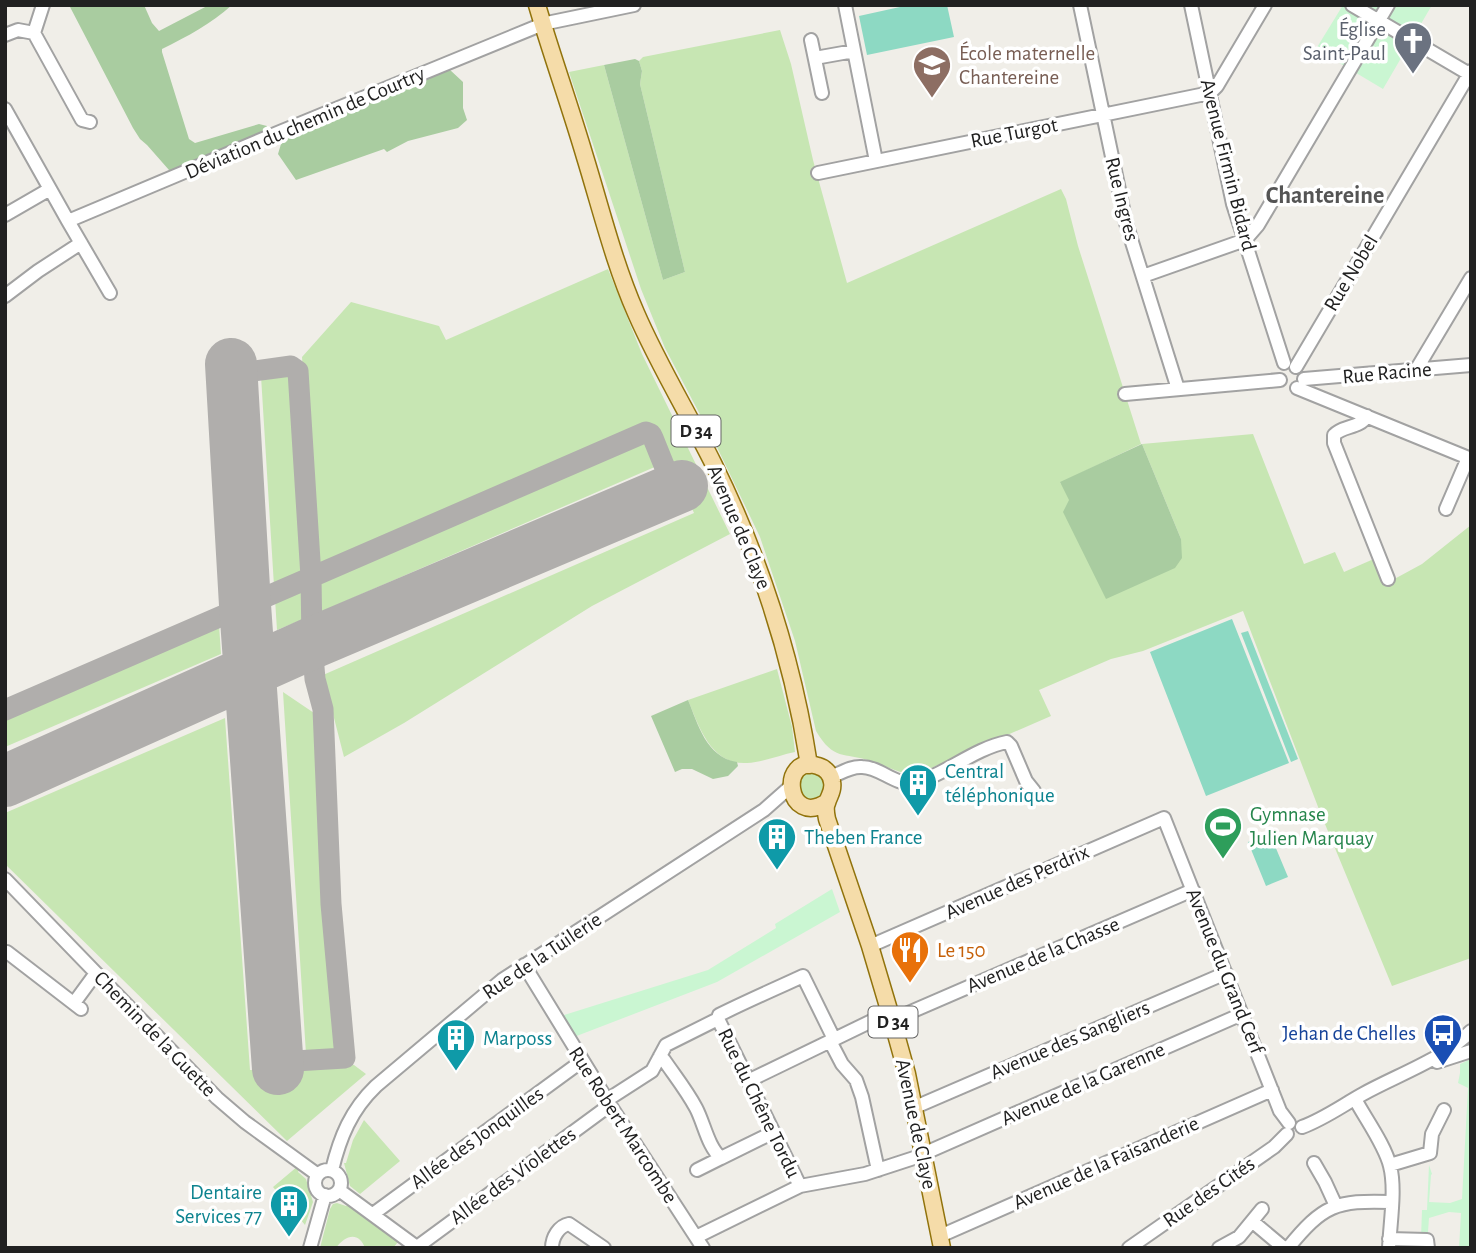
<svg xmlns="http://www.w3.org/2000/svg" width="1476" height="1253" font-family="'Alegreya Sans',sans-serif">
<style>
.grass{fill:#c7e6b3}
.forest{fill:#a9cca0}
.park{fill:#caf6d2}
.pitch{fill:#8dd9c3}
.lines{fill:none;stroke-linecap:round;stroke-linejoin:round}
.taxiway{stroke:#b0aeac;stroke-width:21}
.runway{stroke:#b0aeac;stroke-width:52}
.minor-casing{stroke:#a2a2a2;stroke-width:16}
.major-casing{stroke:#91730c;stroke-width:19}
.minor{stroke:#fff;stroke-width:12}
.major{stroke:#f5dca9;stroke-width:16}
.labels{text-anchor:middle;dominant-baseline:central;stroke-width:7;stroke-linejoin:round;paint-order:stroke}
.shield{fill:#fff;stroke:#646464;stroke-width:2}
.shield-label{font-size:19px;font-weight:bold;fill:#212121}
.worship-label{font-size:21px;fill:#5b616d;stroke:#fff;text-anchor:end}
.education-label{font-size:21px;fill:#785e54;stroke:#fff;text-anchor:start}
.street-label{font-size:21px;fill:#212121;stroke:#fff}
.culture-label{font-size:21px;fill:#0d838f;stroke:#fff;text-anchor:start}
.leisure-label{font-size:21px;fill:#27864d;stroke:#fff;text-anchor:start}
.food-label{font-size:21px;fill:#c56008;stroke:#fff;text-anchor:start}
.transit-label{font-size:21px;fill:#164399;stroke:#fff;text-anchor:end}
.quarter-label{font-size:24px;font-weight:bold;fill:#545454;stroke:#fff}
</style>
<rect width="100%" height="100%" fill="#f0eee8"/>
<path class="grass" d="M780,30L791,64L813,160L847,283L1061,189L1066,199L1078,246L1141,444L1060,483L1181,539L1142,444L1253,434L1304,564L1335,552L1344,572L1376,558L1387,583L1422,564L1471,525V958L1392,986L1320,812L1243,611L1143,651L1111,659L1039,690L1051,716L913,776C899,772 885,766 871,761C843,752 834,761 816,731L795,641L760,537L715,443L665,348L641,289L569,72L604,65L663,280L685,272L640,84L642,71L639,61L643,57Z
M608,269L642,354L730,534L592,606L404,723L344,757L323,675L694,513L658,433L654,427H640L316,570L302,357L351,302L439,326L446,340Z
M291,373L305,572L274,586L261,376Z
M645,439L657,466L318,613L317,582Z
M306,586V618L277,630L275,599Z
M219,625L221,654L5,747V717Z
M777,669L792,727L795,752C780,755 763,762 747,763C711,765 699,727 688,700Z
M283,692L314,713L336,1051L306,1054Z
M225,718L250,1070L354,1065L366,1074L287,1141L5,864V813Z
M797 786a14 14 0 1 1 28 0a14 14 0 1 1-28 0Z
M364,1120L400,1161L360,1194L350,1186L344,1163H346L353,1140Z
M298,1166L300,1168L298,1172L306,1179L313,1202L305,1225L273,1187Z
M337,1203L346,1206L348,1205L355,1209L398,1242L393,1248H365C359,1231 345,1235 336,1248H320L330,1209L333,1204Z"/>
<path class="forest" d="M69,5H144L152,23L159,31L209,5H232C211,24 188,36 162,49V52L189,139L195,143L259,124L267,126V129L258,137L178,171L169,170L147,145L140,139L133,128Z
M635,59L639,61L642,71L640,84L685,272L663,280L604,65Z
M449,69L463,82V108L467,120L458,128L408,141L387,152L384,149L296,180L278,154L281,144L291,129L393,93L410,78Z
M1142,444L1181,539L1182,558L1175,568L1106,599L1063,512L1069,500L1060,482Z
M688,700C698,724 706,757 737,762L738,766L728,776L713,779L692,769H682L675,772L651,716Z"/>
<path class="park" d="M1343,5H1432L1383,89L1316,49Z
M832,889L840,912L717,982L574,1037L561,1016L708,970L776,928L775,924Z
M1471,1059V1248H1459L1461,1213L1449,1212L1429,1218L1428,1232L1429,1237L1421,1238L1422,1210H1427L1429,1165L1432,1174L1431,1175L1429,1202L1450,1203L1462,1199L1468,1088L1458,1083L1460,1073V1064Z"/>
<path class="pitch" d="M909,5H947L954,37L867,55L859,16Z
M1232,619L1289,763L1206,796L1150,652Z
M1248,631L1298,759L1291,762L1241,633Z
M1270,834L1288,877L1266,886L1248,842Z"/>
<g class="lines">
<path class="taxiway" d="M232,374L291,366L298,371L311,577L312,643L315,679L323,709L331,904L345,1058L278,1062
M5,710L646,432L651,434L653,438L674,490"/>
<path class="runway" d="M231,364L245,605L278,1069
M5,781L312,643L682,486"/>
<g class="minor-casing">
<path id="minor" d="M845,5L876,161
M1080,5L1126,223L1178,389
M1191,5L1233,204L1284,363
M1352,5L1471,75
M547,23L634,5
M34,33L82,120L90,122
M34,33L43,5
M5,35L18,30L34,33
M811,40L822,93
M815,58L854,51
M5,109L68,221L110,293
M818,173L1210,93L1217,86L1265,5
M5,215L50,189
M68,221L282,131L543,24
M1143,276L1245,240L1258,225L1388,5
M5,296L38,271L81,243
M1296,367L1471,71
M1416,370L1471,278
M1304,379L1471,365
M1297,388L1471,459
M1125,394L1280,380
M1367,416C1359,429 1343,425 1334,435V443L1388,579
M1446,509L1468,458
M831,777C841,773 851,766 862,767C880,767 894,785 913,783C920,782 927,778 933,776C957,765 981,747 1007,742L1011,746L1026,781L1034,791
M5,879L217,1098L245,1122L318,1175
M870,946L1164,818L1280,1111L1289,1123
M7,952L81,1009
M524,965L610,1105L703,1248
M74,1003L96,973
M718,1019L800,1186
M892,1020L1193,890
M830,1041L842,1064L856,1080L862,1097L878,1170
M660,1056L664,1060C675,1076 687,1091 696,1108C704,1123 708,1147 721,1158L774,1132
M1437,1062L1471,1051
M748,1081L882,1016
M1355,1099C1365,1118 1385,1145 1390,1166C1396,1189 1390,1224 1389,1248
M607,1100L652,1071L666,1045L718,1019L719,1015C747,1001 775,989 803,976L834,1039
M913,1108L1226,973
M1302,1127C1324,1119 1343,1105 1363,1094C1397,1075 1444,1059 1471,1031
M923,1154L1242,1014
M1314,1163L1325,1182L1336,1206
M1390,1165L1430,1153L1432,1134L1444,1110
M332,1170C340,1137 351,1110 376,1086L502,980L764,810L790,787
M697,1170L721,1158
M315 1183a13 13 0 1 1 26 0a13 13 0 1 1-26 0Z
M339,1190L418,1248
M373,1214L582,1061
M1253,1222L1284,1248
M940,1236L1272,1090
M696,1237L800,1186L865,1174L914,1158
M1389,1239L1427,1240L1428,1248
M417,1247L610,1105
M310,1248L325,1195
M552,1248C552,1237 559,1226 569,1224L604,1248
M1129,1248L1274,1147L1287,1134
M1219,1248L1239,1237L1262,1209
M1288,1248C1323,1205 1336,1200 1391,1202"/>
</g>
<g class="major-casing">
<path id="major" d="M537,5C552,56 570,106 585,157C601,209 614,263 636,313C658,364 688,413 713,463C760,558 793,661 809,765
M827,802C786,829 778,753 818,766C825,768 831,774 832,782C834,791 829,795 827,803C825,807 826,814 827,819L870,946L892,1020L907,1074L942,1248"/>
</g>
<use href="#minor" class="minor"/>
<use href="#major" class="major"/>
</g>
<defs>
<g id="church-pin" transform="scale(2.0125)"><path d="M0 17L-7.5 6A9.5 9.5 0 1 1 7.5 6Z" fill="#6b7280" stroke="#fff"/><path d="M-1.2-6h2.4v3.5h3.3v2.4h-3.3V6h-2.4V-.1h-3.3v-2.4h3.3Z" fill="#fff"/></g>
<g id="school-pin" transform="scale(2.0125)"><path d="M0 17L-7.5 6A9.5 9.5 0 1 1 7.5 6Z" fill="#8d6e63" stroke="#fff"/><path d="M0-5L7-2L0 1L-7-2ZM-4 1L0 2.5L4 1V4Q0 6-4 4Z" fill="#fff"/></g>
<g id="building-pin" transform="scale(2.0125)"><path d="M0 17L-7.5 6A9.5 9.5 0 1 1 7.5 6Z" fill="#0f9aa8" stroke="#fff"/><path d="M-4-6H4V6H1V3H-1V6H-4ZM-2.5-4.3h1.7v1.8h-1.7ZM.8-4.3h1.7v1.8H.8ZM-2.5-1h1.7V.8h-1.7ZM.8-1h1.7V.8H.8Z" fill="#fff"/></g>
<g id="stadium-pin" transform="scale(2.0125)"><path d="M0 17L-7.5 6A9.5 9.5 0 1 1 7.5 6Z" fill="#2e9e5b" stroke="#fff"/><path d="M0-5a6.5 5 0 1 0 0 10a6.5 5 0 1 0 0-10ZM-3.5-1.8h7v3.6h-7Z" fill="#fff"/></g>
<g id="restaurant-pin" transform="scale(2.0125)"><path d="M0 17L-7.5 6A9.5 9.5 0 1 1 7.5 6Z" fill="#e8710a" stroke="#fff"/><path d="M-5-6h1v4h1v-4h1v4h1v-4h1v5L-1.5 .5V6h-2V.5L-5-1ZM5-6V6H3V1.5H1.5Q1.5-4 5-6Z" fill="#fff"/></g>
<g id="bus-pin" transform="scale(2.0125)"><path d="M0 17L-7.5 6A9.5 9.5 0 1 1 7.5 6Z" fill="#1a4fb4" stroke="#fff"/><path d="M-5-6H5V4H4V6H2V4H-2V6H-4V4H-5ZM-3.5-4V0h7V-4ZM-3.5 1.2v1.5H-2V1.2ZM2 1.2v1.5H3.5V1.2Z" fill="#fff"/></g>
</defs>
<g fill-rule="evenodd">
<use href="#church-pin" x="1413" y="41"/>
<use href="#school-pin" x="932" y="65"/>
<use href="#building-pin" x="918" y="783"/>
<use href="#stadium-pin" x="1223" y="826"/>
<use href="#building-pin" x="777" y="837"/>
<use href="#restaurant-pin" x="910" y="950"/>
<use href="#bus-pin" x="1443" y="1033"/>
<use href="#building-pin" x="456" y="1038"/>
<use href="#building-pin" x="289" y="1204"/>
</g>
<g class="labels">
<g class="shield">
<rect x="671.5" y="415.5" width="49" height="31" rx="5"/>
<rect x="868.5" y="1006.5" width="49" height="31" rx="5"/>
</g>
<g class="shield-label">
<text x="696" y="431">D 34</text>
<text x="893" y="1022">D 34</text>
</g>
<g class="worship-label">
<text x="1386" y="29">Église<tspan x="1386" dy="24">Saint-Paul</tspan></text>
</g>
<g class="education-label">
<text x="959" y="53">École maternelle<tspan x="959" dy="24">Chantereine</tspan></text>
</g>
<g class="street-label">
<text transform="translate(305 123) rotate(-23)">Déviation du chemin de Courtry</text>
<text transform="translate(1014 133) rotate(-11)">Rue Turgot</text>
<text transform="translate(1228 165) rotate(76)">Avenue Firmin Bidard</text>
<text transform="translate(1122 199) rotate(76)">Rue Ingres</text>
<text transform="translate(1351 273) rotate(-59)">Rue Nobel</text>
<text transform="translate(1387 373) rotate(-5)">Rue Racine</text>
<text transform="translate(739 527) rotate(67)">Avenue de Claye</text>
<text transform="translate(1017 882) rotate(-24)">Avenue des Perdrix</text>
<text transform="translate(1043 955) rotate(-23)">Avenue de la Chasse</text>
<text transform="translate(542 956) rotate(-34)">Rue de la Tuilerie</text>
<text transform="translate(1225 971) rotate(68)">Avenue du Grand Cerf</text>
<text transform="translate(155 1034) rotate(46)">Chemin de la Guette</text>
<text transform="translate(1070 1040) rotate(-23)">Avenue des Sangliers</text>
<text transform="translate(1083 1084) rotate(-24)">Avenue de la Garenne</text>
<text transform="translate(759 1103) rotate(64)">Rue du Chêne Tordu</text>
<text transform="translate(916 1124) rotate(78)">Avenue de Claye</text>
<text transform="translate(623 1125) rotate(57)">Rue Robert Marcombe</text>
<text transform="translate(477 1138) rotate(-36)">Allée des Jonquilles</text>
<text transform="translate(1106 1163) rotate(-24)">Avenue de la Faisanderie</text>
<text transform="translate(513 1176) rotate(-36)">Allée des Violettes</text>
<text transform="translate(1209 1192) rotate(-35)">Rue des Cités</text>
</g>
<g class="culture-label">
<text x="945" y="771">Central<tspan x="945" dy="24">téléphonique</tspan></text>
<text x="804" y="837">Theben France</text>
<text x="483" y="1038">Marposs</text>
<text x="262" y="1192" text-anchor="end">Dentaire<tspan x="262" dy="24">Services 77</tspan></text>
</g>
<g class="leisure-label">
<text x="1250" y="814">Gymnase<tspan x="1250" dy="24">Julien Marquay</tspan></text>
</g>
<g class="food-label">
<text x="937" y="950">Le 150</text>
</g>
<g class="transit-label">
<text x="1416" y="1033">Jehan de Chelles</text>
</g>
<g class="quarter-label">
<text x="1325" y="196">Chantereine</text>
</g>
</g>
<rect width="1476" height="1253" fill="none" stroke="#212121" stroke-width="14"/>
</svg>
